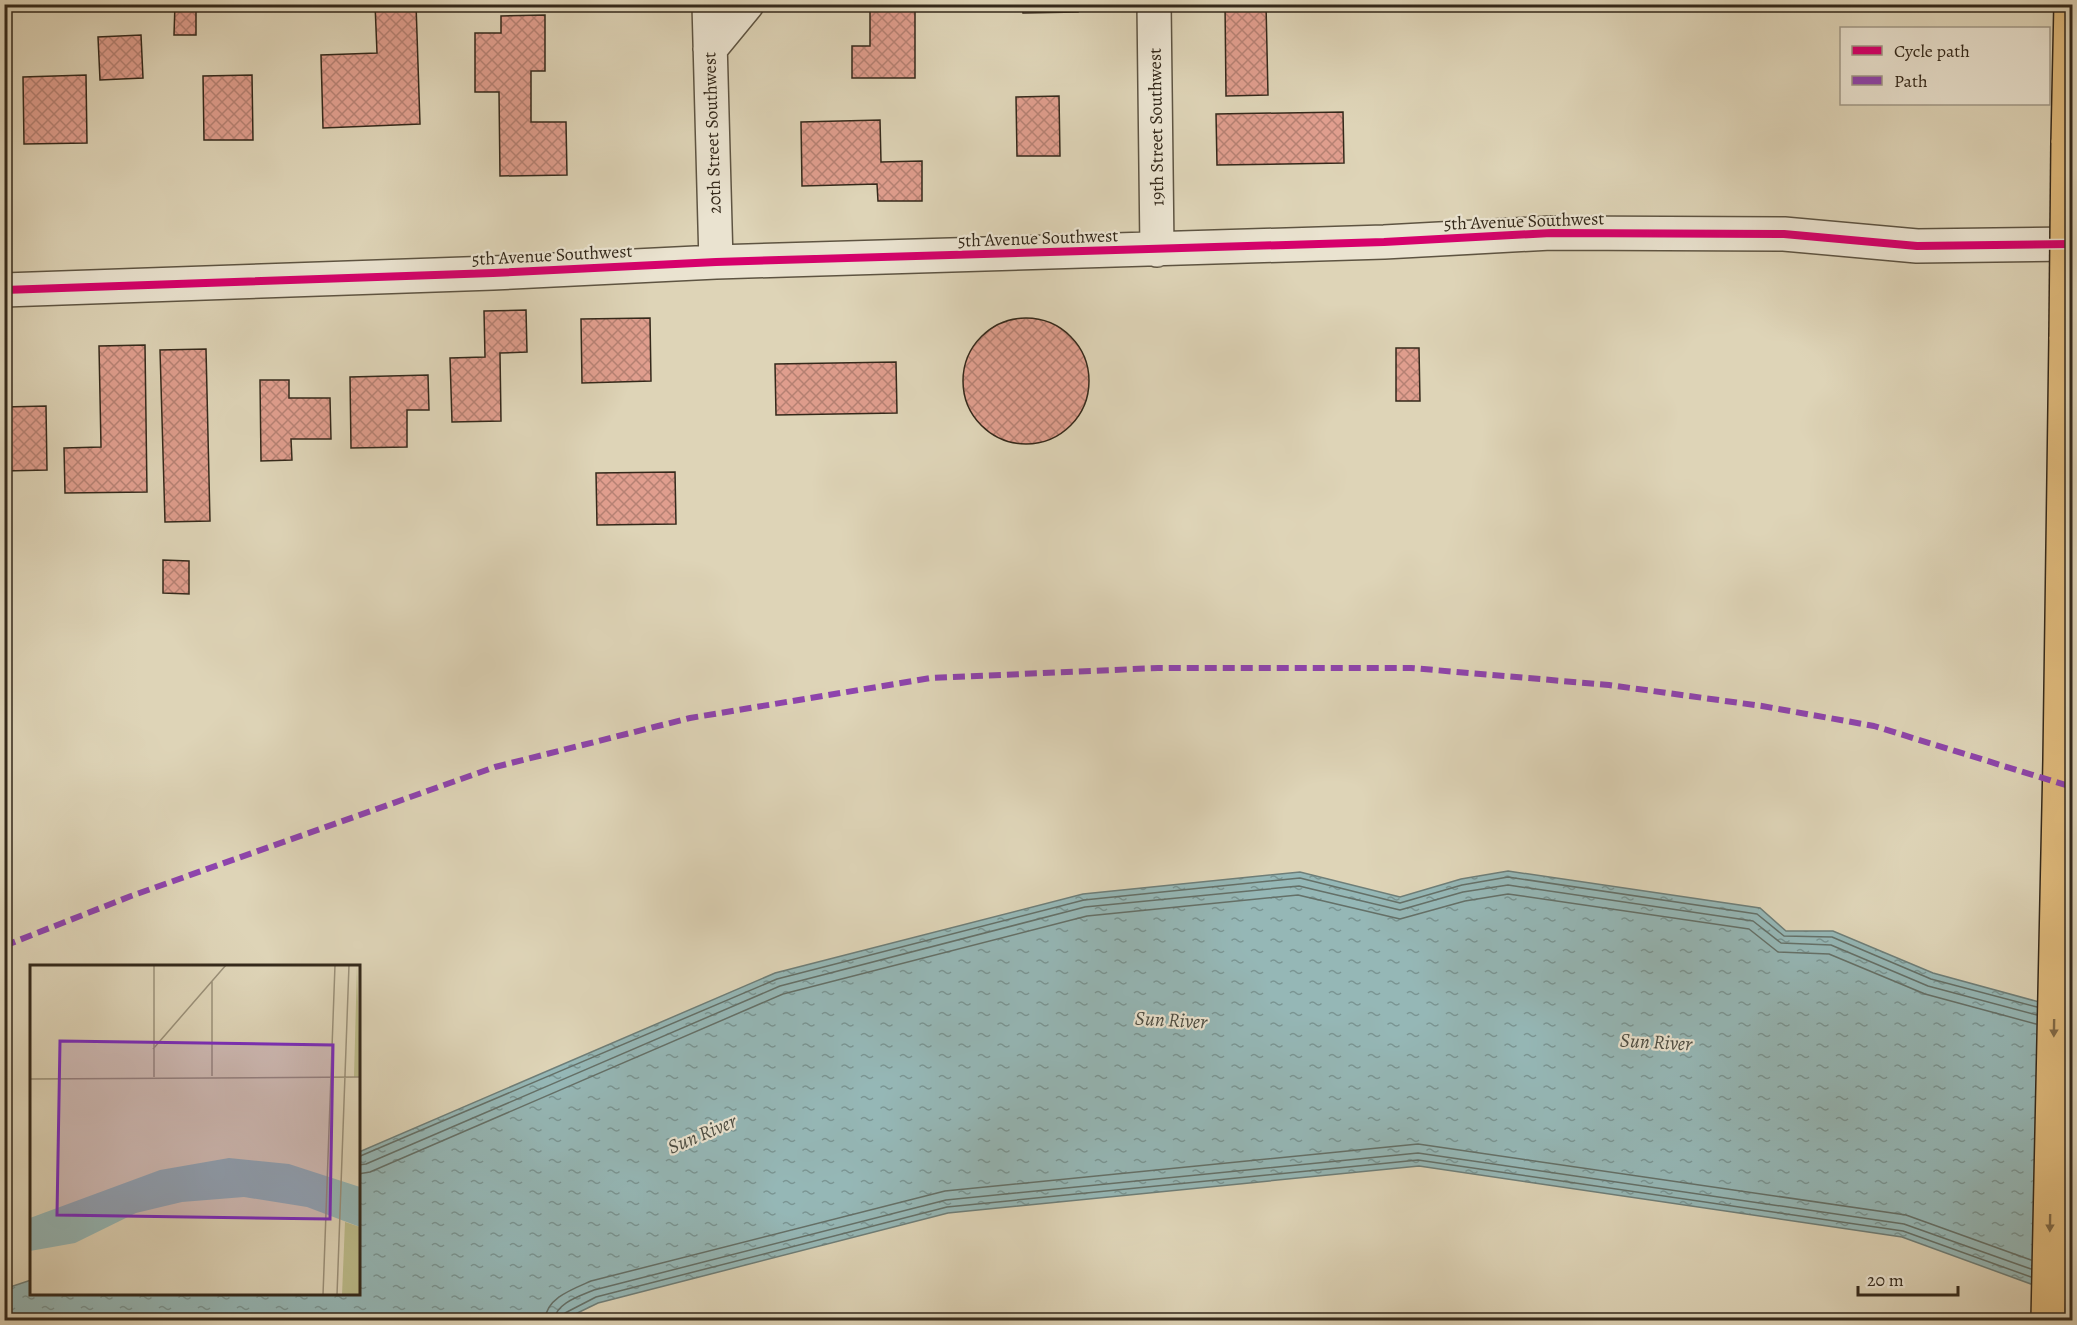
<svg xmlns="http://www.w3.org/2000/svg" width="2077" height="1325" font-family="Alegreya,serif">
<style>
.water{fill:url(#water-ripples);stroke:#6e7e78;stroke-width:1.5}
.lines{fill:none;stroke-linecap:round;stroke-linejoin:round}
.shore{stroke:#647068;stroke-width:1.5}
.building{fill:url(#building-cross-hatch);stroke:#34291b;stroke-width:1.5}
.minor-casing{stroke:#5e5442;stroke-width:36}
.highway-casing{stroke:#34291b;stroke-width:36}
.minor{stroke:#eae3d0;stroke-width:33}
.highway{stroke:#dfba7c;stroke-width:33}
.highway-bridge-casing{stroke:#34291b;stroke-width:36;stroke-linecap:butt}
.highway-bridge{stroke:#dfba7c;stroke-width:33}
.quiet{stroke:#8e44ad;stroke-width:6;stroke-dasharray:12 6;stroke-linecap:butt}
.cycleway-casing{stroke:#eae3d0;stroke-width:11}
.cycleway{stroke:#d6006c;stroke-width:8}
.oneway{fill:#816a47}
.labels{text-anchor:middle;dominant-baseline:central;stroke-width:4.5;stroke-linejoin:round;paint-order:stroke}
.street-label{font-size:18px;fill:#34291b;stroke:#eae3d0}
.water-label{font-size:20px;font-style:italic;fill:#4c4c42;stroke:#eae3d0}
.inset-road{fill:none;stroke:#9a9079;stroke-width:1.5}
.view{fill:#7b2cbf;fill-opacity:0.15;stroke:#7b2cbf;stroke-width:3}
.inset-edge{fill:none;stroke:#34291b;stroke-width:3}
</style>
<defs>
<pattern id="water-ripples" width="26" height="14" patternUnits="userSpaceOnUse" patternTransform="scale(1.5)"><rect width="26" height="14" fill="#95b7b6"/><path d="M2 4q2-2 4 0t4 0M15 11q2-2 4 0t4 0" fill="none" stroke="#7a9593"/></pattern>
<pattern id="building-cross-hatch" width="8" height="8" patternUnits="userSpaceOnUse" patternTransform="scale(1.5)"><rect width="8" height="8" fill="#e09e8e"/><path d="M0 0l8 8M0 8l8-8" fill="none" stroke="#b68173"/></pattern>
</defs>
<rect width="100%" height="100%" fill="#ded4b7"/>
<filter id="stains"><feTurbulence type="fractalNoise" baseFrequency=".00333" numOctaves="4"/><feColorMatrix values="0 0 0 0 .2 0 0 0 0 .09 0 0 0 0 .02 0 0 0 .5 -.17"/></filter>
<radialGradient id="worn" r=".72"><stop offset=".6" stop-color="#630" stop-opacity="0"/><stop offset="1" stop-color="#630" stop-opacity=".3"/></radialGradient>
<path class="water" d="M1508,871L1760,908L1786,931H1833L1933,973L2072,1011V1299L1902,1237L1419,1166L948,1213L598,1303L563,1320H5L4,1289L31,1280L32,1294H358L359,1152L775,973L1083,894L1300,872L1400,897L1461,879Z"/>
<g class="lines">
<path class="shore" d="M358,1157L777,979L1084,900L1300,878L1400,903L1462,885L1508,877L1757,914L1784,936L1832,937L1931,979L2037,1007
M358,1165L366,1164L780,986L1085,907L1299,886L1400,910L1463,892L1508,885L1753,921L1781,943L1831,945L1928,986L2037,1015
M358,1174L370,1172L783,994L1087,916L1298,895L1400,919L1465,901L1508,894L1749,929L1778,952L1829,954L1925,994L2036,1024
M545,1320C546,1298 573,1289 591,1281L945,1191L1418,1144L1906,1215L2031,1260
M554,1320C556,1303 580,1296 594,1290L946,1200L1418,1153L1904,1224L2031,1269
M562,1320L565,1313L596,1297L947,1207L1418,1160L1903,1231L2031,1277"/>
</g>
<path class="building" d="M175,4H196V35H174Z
M375,4H416L420,124L323,128L321,55L377,53Z
M870,4H915V78H852V46H870Z
M1022,4H1077L1078,12L1023,13Z
M1225,4H1266L1268,95L1226,96Z
M545,15V71H531V122H566L567,175L500,176L499,92H475V33H501V16Z
M141,35L143,78L100,80L98,37Z
M86,75L87,143L24,144L23,77Z
M252,75L253,140H204L203,76Z
M1059,96L1060,156H1017L1016,97Z
M1343,112L1344,163L1217,165L1216,114Z
M880,120L881,162L922,161V201H878L877,184L802,186L801,122Z
M526,310L527,352L500,353L501,421L452,422L450,358L485,357L484,311Z
M650,318L651,381L582,383L581,319Z
M963 381a63 63 0 1 1 126 0a63 63 0 1 1-126 0Z
M145,345L147,492L65,493L64,448L101,447L99,346Z
M1396,348H1419L1420,401H1396Z
M206,349L210,521L165,522L160,350Z
M896,362L897,413L776,415L775,364Z
M428,375L429,410H407V447L351,448L350,377Z
M260,380H289V398H330L331,439H291L292,460L261,461Z
M46,406L47,470L4,471V407Z
M675,472L676,524L597,525L596,473Z
M163,560L189,561V594L163,593Z"/>
<g class="lines">
<g class="minor-casing">
<path id="minor" d="M709,4L716,262
M1154,4L1157,250
M710,49L747,4
M4,290L493,273L716,262L1384,242L1551,233L1784,234L1917,246L2072,244"/>
</g>
<g class="highway-casing">
<path id="highway" d="M2068,143L2071,4
M2048,1320L2060,760L2066,337"/>
</g>
<use href="#minor" class="minor"/>
<use href="#highway" class="highway"/>
<g class="highway-bridge-casing">
<path id="highway-bridge" d="M2066,337L2068,143"/>
</g>
<use href="#highway-bridge" class="highway-bridge"/>
<path class="quiet" d="M4,946L131,896L495,767L690,718L931,678L1158,668H1411L1609,685L1762,706L1874,726L2072,787"/>
<g class="cycleway-casing">
<path id="cycleway" d="M4,290L493,273L716,262L1384,242L1551,233L1784,234L1917,246L2072,244"/>
</g>
<use href="#cycleway" class="cycleway"/>
</g>
<defs><path id="oneway-solid" d="M-6-.8H1V-3.2L6.5 0L1 3.2V.8H-6Z" transform="scale(1.5)"/></defs>
<g class="oneway">
<use href="#oneway-solid" transform="translate(2054 1028) rotate(91)"/>
<use href="#oneway-solid" transform="translate(2050 1223) rotate(91)"/>
</g>
<g class="labels">
<g class="street-label">
<text transform="translate(1156 127) rotate(-91)">19th Street Southwest</text>
<text transform="translate(712 133) rotate(-92)">20th Street Southwest</text>
<text transform="translate(1524 221) rotate(-2)">5th Avenue Southwest</text>
<text transform="translate(1038 238) rotate(-2)">5th Avenue Southwest</text>
<text transform="translate(552 255) rotate(-3)">5th Avenue Southwest</text>
</g>
<g class="water-label">
<text transform="translate(1171 1020) rotate(3)">Sun River</text>
<text transform="translate(1656 1042) rotate(3)">Sun River</text>
<text transform="translate(702 1134) rotate(-23)">Sun River</text>
</g>
</g>
<g transform="translate(30 965)">
<rect width="330" height="330" fill="#ded4b7"/>
<path d="M315,257L330,262V330H312Z" fill="#baba89"/>
<path d="M327,0L330,112H324Z" fill="#baba89"/>
<path d="M199,193L259,199L330,222V262L277,242L214,232L152,237L106,248L45,278L0,286V253L130,205Z" fill="#95b7b6"/>
<path class="inset-road" d="M123,84L196,0M182,111V16M124,112V0M0,114L330,112M293,330L305,0M307,330L319,0"/>
<path class="view" d="M30,76L303,80L300,254L27,250Z"/>
<rect width="330" height="330" class="inset-edge"/>
</g>
<rect width="2077" height="1325" fill="none" stroke="#ded4b7" stroke-width="24"/>
<rect x="6" y="6" width="2065" height="1313" fill="none" stroke="#34291b" stroke-width="3"/>
<rect x="12" y="12" width="2053" height="1301" fill="none" stroke="#34291b" stroke-width="1.5"/>
<rect x="1840" y="27" width="210" height="78" fill="#eae3d0" stroke="#a19988" stroke-width="1.5"/>
<rect x="1852" y="46" width="30" height="9" fill="#d6006c" stroke="#a19988" stroke-width="1.5"/>
<text x="1894" y="57" font-size="18" fill="#34291b">Cycle path</text>
<rect x="1852" y="76" width="30" height="9" fill="#8e44ad" stroke="#a19988" stroke-width="1.5"/>
<text x="1894" y="87" font-size="18" fill="#34291b">Path</text>
<path d="M1858 1286v9h100v-9" fill="none" stroke="#34291b" stroke-width="3"/>
<text x="1867" y="1286" font-size="18" fill="#34291b" stroke="#eae3d0" stroke-width="4.5" paint-order="stroke">20 m</text>
<rect width="100%" height="100%" filter="url(#stains)"/>
<rect width="100%" height="100%" fill="url(#worn)"/>
</svg>
